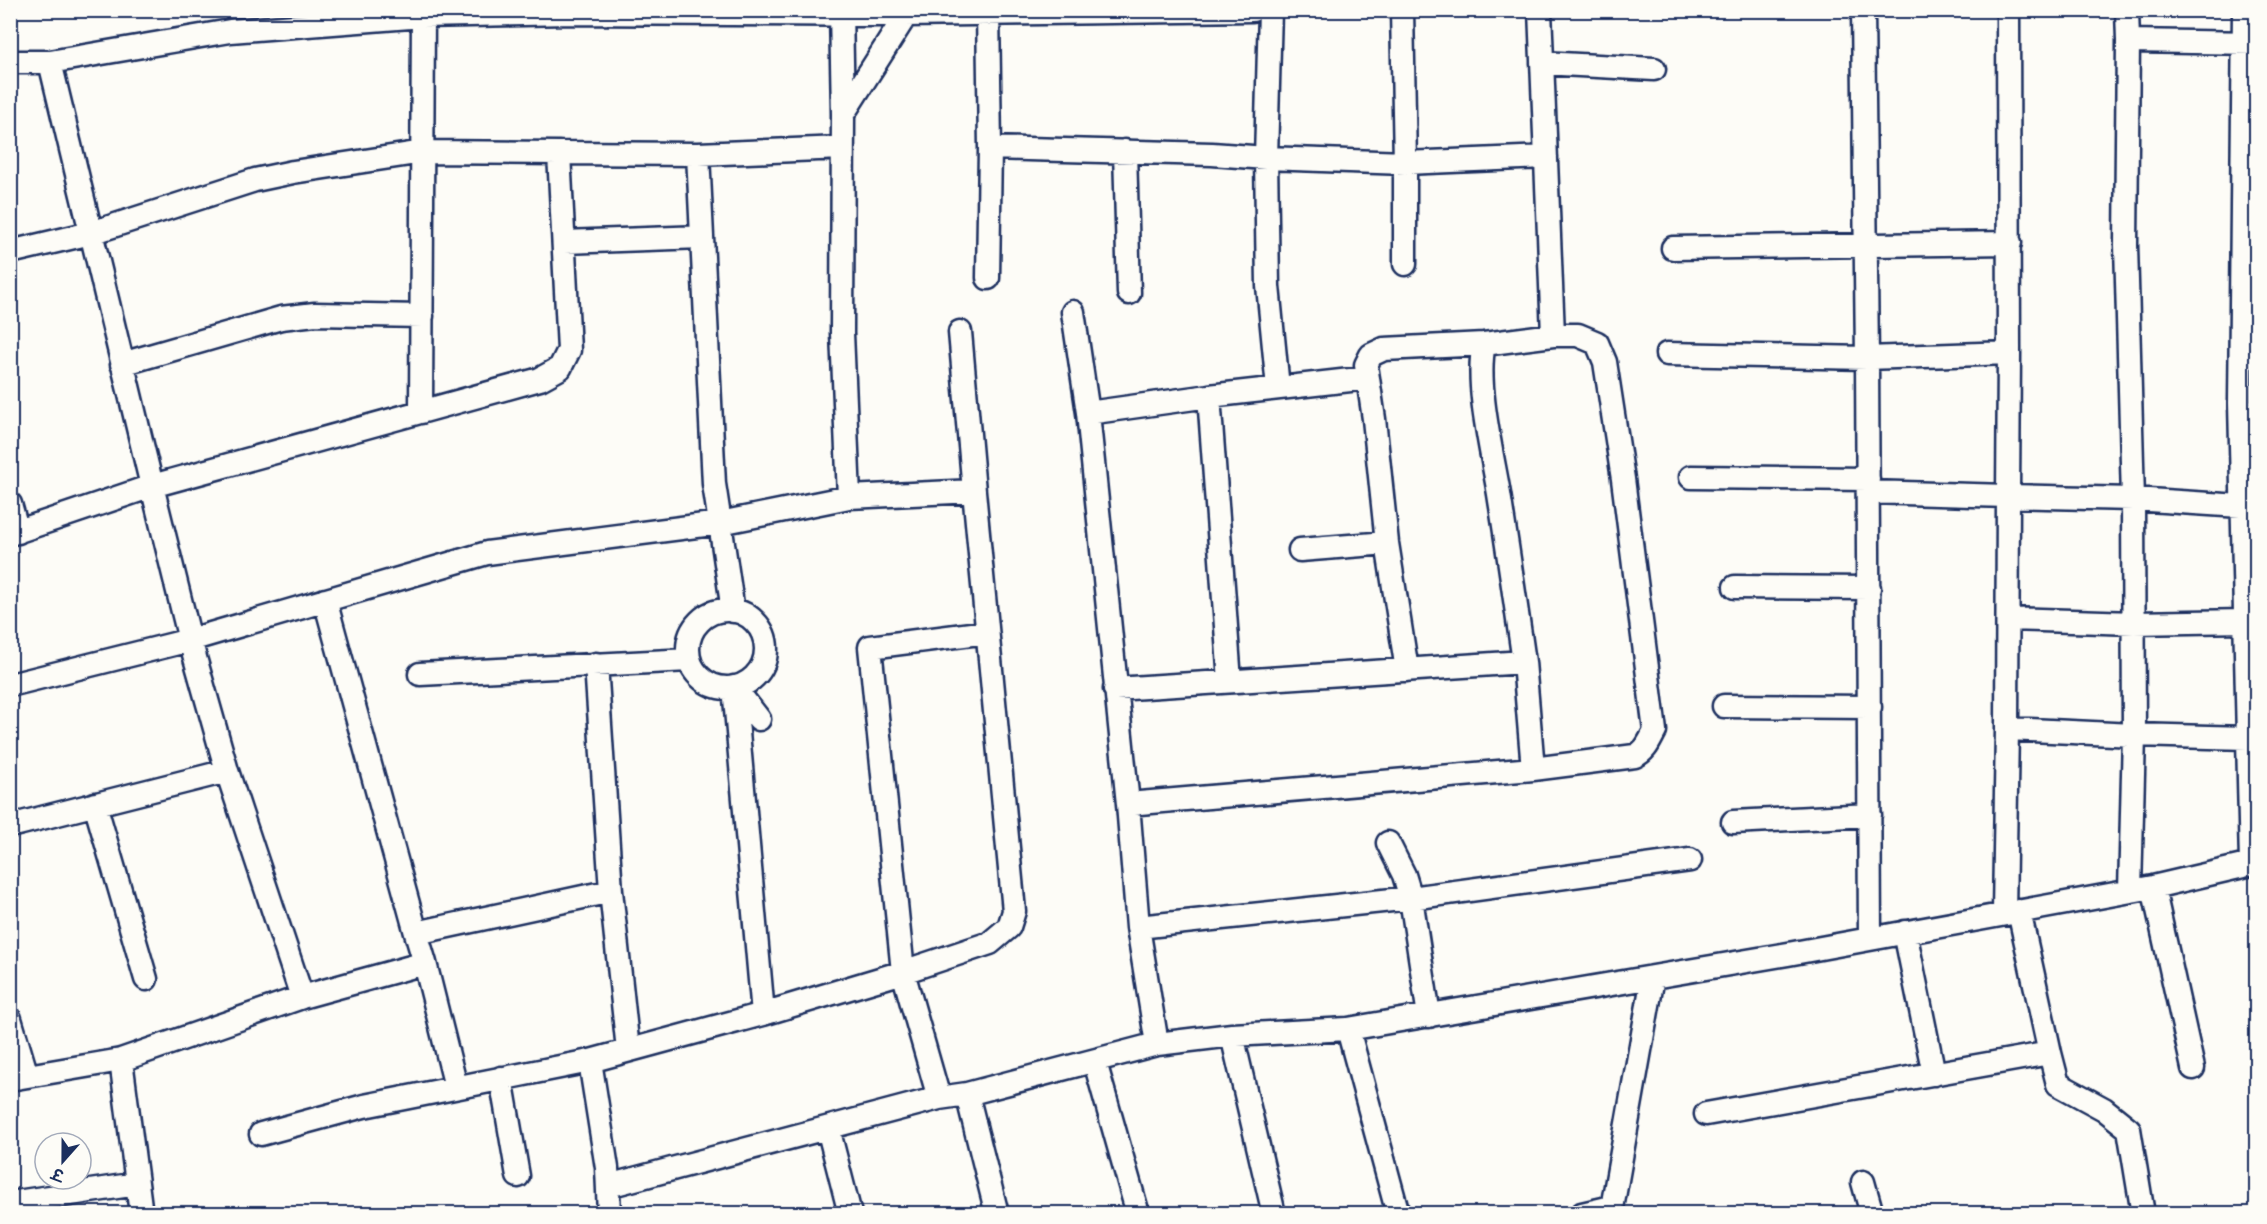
<svg xmlns="http://www.w3.org/2000/svg" width="2267" height="1224" font-family="Pangolin,'Playpen Sans Deva',sans-serif">
<style>
.lines{fill:none;stroke-linecap:round;stroke-linejoin:round}
.street-casing{stroke:#1b2f5e;stroke-width:27}
.street{stroke:#fdfcf7;stroke-width:22}
</style>
<rect width="100%" height="100%" fill="#fdfcf7"/>
<filter id="ink" filterUnits="userSpaceOnUse"><feTurbulence type="fractalNoise" baseFrequency=".0167" numOctaves="2"/><feDisplacementMap in="SourceGraphic" scale="12" xChannelSelector="R" yChannelSelector="G"/><feConvolveMatrix kernelMatrix="1 2 1 2 8 2 1 2 1" color-interpolation-filters="sRGB"/></filter>
<g filter="url(#ink)">
<g class="lines">
<g class="street-casing">
<path id="street" d="M841,10L843,114L842,333L849,497
M988,10L990,148L988,278
M1402,10L1405,163L1546,157
M1863,10L1867,358L2009,353L2008,496L2133,499L2134,735L2007,729
M2008,10L2009,353
M2127,10L2128,41L2256,43
M2244,10L2240,403L2251,864
M568,13L906,15L1252,10
M2128,41L2126,245L2133,499L2256,507
M10,62H50
M1542,63L1654,69
M843,114L906,15
M990,148L1212,154L1266,158L1270,10
M1125,151L1129,293
M698,154L842,148
M564,242L702,237
M1673,248L2010,243
M10,252L91,233L255,180L293,172L423,152L559,153
M1073,312L1088,413
M960,332L974,491
M1667,354L1867,358L1870,938
M122,364L281,318L315,314L422,316
M1278,388L1268,286L1266,158L1405,163V264
M1209,396L1230,681
M421,412L423,10
M1691,477L1868,479
M1868,492L2008,496L2007,729L2004,913
M10,504L18,532
M10,534L152,486L50,62L230,31L423,16L568,13V10
M1300,550L1387,543
M1735,587L1869,588
M325,600L416,933
M688 649a39 39 0 1 1 78 0a39 39 0 1 1-78 0Z
M2008,619L2134,623L2245,621
M1524,662C1516,606 1508,550 1499,494C1492,452 1475,384 1484,344L1553,335
M596,664L611,891
M1407,670L1387,543L1374,419L1366,365L1371,355L1384,349L1484,344
M420,674L689,660
M10,685L190,640L487,553L720,523L733,611
M734,687L763,1014
M734,687L759,719
M1115,689L1524,662L1533,769
M1724,706L1870,707
M95,804L146,979
M1128,804L1533,769L1635,756C1646,751 1649,742 1655,731L1623,479L1605,362L1597,343L1578,335H1553L1540,10
M1733,822L1870,815
M10,826L227,771
M1388,843L1404,875L1411,898L1429,1016
M2153,887L2193,1068
M2130,891L2134,735L2247,738
M1138,927L1411,898L1690,860
M1905,932L1934,1074
M425,963L456,1087
M302,997L425,963L416,933L611,891L628,1050
M10,1019L27,1076
M1348,1029L1398,1214
M1232,1035L1274,1214
M1157,1044L1138,927L1128,804L1088,413L1209,396L1368,378
M2050,1053L2058,1084L2104,1109L2129,1129L2143,1214
M121,1060L141,1214
M590,1061L607,1168L609,1214
M1095,1062L1138,1214
M501,1078L518,1176
M10,1079L121,1060L302,997L227,771L190,640L152,486L540,379L560,368L569,350L559,153L698,154L714,484L720,523L849,497L974,491L1014,911L1009,927L990,943L903,972L939,1098L967,1094L997,1214
M967,1094L1157,1044L1232,1035L1348,1029L1788,954L2153,887L2256,863
M1706,1114L2050,1053L2019,911
M828,1128L850,1214
M261,1134L364,1106L590,1061L763,1014L903,972L870,647L987,632
M1863,1182L1872,1214
M608,1186L939,1098
M10,1203L137,1184
M1582,1214L1612,1207
M1611,1214L1653,977"/>
</g>
<use href="#street" class="street"/>
</g>
</g>
<rect width="2267" height="1224" fill="none" stroke="#fdfcf7" stroke-width="36"/>
<rect x="18" y="18" width="2231" height="1188" fill="none" stroke="#1b2f5e" stroke-width="2" filter="url(#ink)"/>
<g transform="translate(63 1161) rotate(201)"><circle r="28" fill="#fdfcf7" stroke="#a3aaba" stroke-width="1.5"/>
<path d="M0-4.5L10 22L0 15L-10 22Z" fill="#1b2f5e"/>
<text y="-9" font-size="16" font-weight="bold" text-anchor="middle" fill="#1b2f5e">उ</text>
</g>
</svg>
